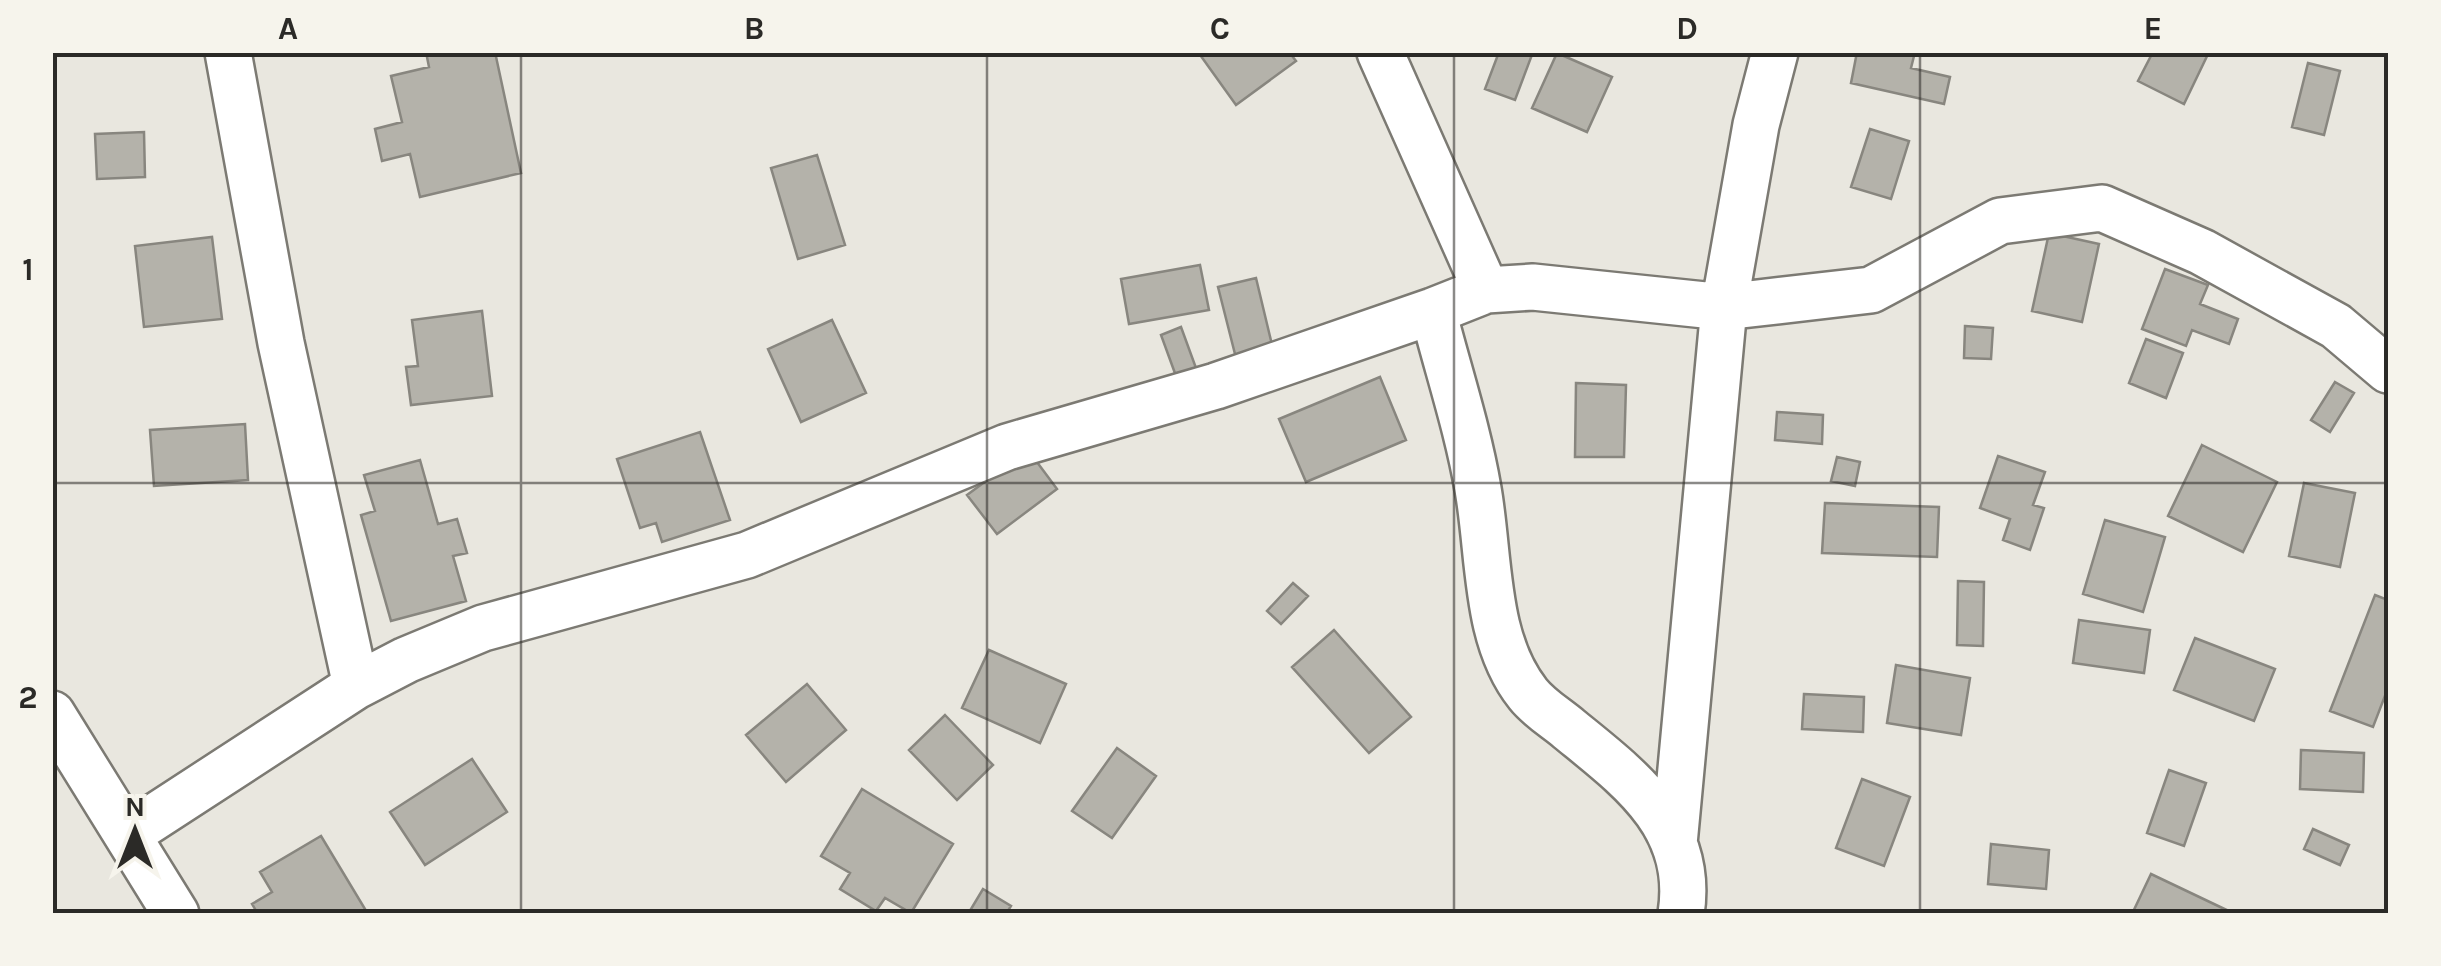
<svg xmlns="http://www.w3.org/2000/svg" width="2441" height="966" font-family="Karla,sans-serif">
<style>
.building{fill:#b4b2aa;stroke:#88867f;stroke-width:2.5}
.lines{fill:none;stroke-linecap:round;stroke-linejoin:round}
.minor-casing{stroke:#7c7a73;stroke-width:50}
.minor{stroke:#fff;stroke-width:45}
.grid{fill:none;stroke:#2b2a27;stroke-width:2.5;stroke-opacity:0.55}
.neatline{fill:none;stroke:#2b2a27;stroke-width:4}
.grid-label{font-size:32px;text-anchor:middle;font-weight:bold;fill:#2b2a27}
</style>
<rect width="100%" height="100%" fill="#e9e7df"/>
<path class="building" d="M426,52H495L521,173L420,197L410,154L382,161L375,129L402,122L391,76L429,67Z
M1198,52H1289L1296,61L1236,105Z
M1499,52H1533L1515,100L1485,89Z
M1857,52H1915L1911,68L1950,77L1944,104L1851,83Z
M2153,52H2209L2184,104L2138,81Z
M1557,53L1612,77L1587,132L1532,108Z
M2308,63L2340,71L2324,135L2292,127Z
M1870,129L1909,141L1891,199L1851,187Z
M144,132L145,177L97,179L95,134Z
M817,155L845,245L798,259L771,168Z
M2049,233L2099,244L2082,322L2032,311Z
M212,237L222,319L144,327L135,246Z
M1200,265L1209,310L1129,324L1121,279Z
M2165,269L2208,285L2200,304L2238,319L2229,344L2192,330L2186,346L2142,329Z
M1256,278L1273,349L1236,358L1218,287Z
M482,311L492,396L411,405L406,367L418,366L412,320Z
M832,320L866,393L801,422L768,349Z
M1965,326L1993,328L1991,359L1964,358Z
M1181,327L1196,368L1176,376L1161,335Z
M2146,339L2183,353L2166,398L2129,383Z
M1380,377L1406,440L1306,482L1279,419Z
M2335,382L2354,393L2330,432L2311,420Z
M1576,383L1626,385L1624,457H1575Z
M1777,412L1823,415L1822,444L1775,440Z
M245,424L248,480L154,486L150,430Z
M700,432L730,520L662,542L656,523L640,528L617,459Z
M2202,445L2277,482L2243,552L2168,516Z
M1028,450L1057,489L997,534L967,495Z
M1998,456L2045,472L2033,505L2044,508L2030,550L2003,540L2010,519L1980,508Z
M1837,457L1860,462L1855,486L1831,481Z
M420,460L438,524L457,519L467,553L453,556L466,601L391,621L361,515L375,511L364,475Z
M2304,483L2355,493L2340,567L2289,556Z
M1825,503L1939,507L1937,557L1822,553Z
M2105,520L2165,537L2143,612L2083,594Z
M1958,581L1984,582L1983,646L1957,645Z
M1293,583L1308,596L1281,624L1267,611Z
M2375,595L2388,600V688L2373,727L2330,711Z
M2079,620L2150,630L2144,673L2073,663Z
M1334,630L1411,717L1369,753L1292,667Z
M2195,638L2275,669L2254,721L2174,690Z
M989,650L1066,684L1040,743L962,708Z
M1896,665L1970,678L1961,735L1887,723Z
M807,684L846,730L786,782L746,735Z
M1804,694L1864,697L1863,732L1802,729Z
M945,715L993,765L957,800L909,750Z
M1117,748L1156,776L1112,838L1072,811Z
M2301,750L2364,753L2363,792L2300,789Z
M472,759L507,812L425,865L390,812Z
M2169,770L2206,783L2184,846L2147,833Z
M1862,779L1910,797L1884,866L1836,848Z
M862,789L953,844L911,913L885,898L876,911L840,889L850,873L821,856Z
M2313,829L2349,845L2340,865L2304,849Z
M321,836L368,914H258L252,904L272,892L260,872Z
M1991,844L2049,850L2046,889L1988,884Z
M2151,874L2235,914H2132Z
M983,889L1011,906L1006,914H968Z"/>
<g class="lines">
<g class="minor-casing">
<path id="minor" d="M228,52L281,343L356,686
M1380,52L1486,290
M1433,311C1448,370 1468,430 1478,489C1490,556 1484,639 1528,694C1539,708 1556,718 1569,729C1629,778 1695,825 1681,914
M52,714L176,914
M127,835L356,686L406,660L483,628L747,555L1007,447L1216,386L1433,311L1486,290L1533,287L1724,307L1871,290L2000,221L2102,208L2202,252L2336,326L2388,370
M1674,844L1724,307L1756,125L1775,52"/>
</g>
<use href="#minor" class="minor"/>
</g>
<path class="grid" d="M521,52V914M987,52V914M1454,52V914M1920,52V914M52,483H2388"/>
<rect width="2441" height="966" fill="none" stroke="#f6f4ec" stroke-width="110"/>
<g transform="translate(135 831)" stroke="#f6f4ec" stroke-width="8" paint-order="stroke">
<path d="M0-8L18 38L0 25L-18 38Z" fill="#2b2a27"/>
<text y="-15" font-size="28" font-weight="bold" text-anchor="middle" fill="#2b2a27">N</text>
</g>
<rect x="55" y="55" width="2331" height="856" class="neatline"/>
<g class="grid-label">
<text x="288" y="39">A</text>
<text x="754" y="39">B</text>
<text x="1220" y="39">C</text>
<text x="1687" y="39">D</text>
<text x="2153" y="39">E</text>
<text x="28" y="280">1</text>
<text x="28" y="708">2</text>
</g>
</svg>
